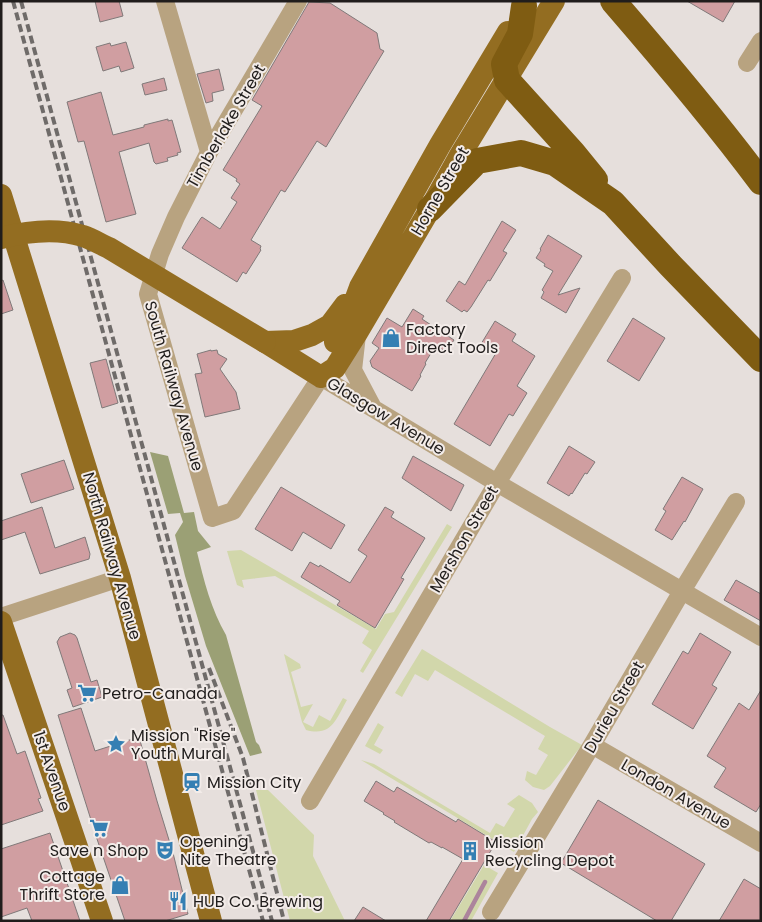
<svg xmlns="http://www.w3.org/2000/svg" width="762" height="922" font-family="Poppins,sans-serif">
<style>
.green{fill:#d2d7ab}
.forest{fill:#9ba075}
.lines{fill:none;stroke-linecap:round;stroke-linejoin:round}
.stream{stroke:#ac849c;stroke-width:4.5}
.building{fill:#d09ea1;stroke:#807979}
.minor{stroke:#b8a380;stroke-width:18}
.major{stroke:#936d21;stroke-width:22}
.highway{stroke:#7f5c12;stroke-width:26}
.rail{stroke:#6f6b69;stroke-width:4;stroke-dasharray:8 4;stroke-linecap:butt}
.major-bridge{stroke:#936d21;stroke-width:22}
.labels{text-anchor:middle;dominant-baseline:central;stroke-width:4;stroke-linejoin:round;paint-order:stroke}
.street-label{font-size:16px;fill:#201d1c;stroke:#f3ece9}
.poi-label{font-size:16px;fill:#201d1c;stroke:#f3ece9;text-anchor:start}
</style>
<rect width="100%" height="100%" fill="#e6dfdc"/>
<path class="green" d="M447,524L452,527L363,673L360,671L372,650L362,643L369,631L275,576L242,580L244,588L237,585L227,551L241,550L376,629L385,614L394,612Z
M422,649L550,727L582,745L550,786L544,790L533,787L525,780L527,771L536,775L548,755L538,749L545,736L435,670L428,681L415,674L402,697L395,693Z
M284,654L300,664L301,668L291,672L301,707L313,704L303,722L313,727L319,715L330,721L343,698L347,700C336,719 332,737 306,730L302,722Z
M378,723L384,727L374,745L383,750L380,754L365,746Z
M361,760L374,764L490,833L496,823L504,827L515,809L507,804L519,795L532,803L538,812L532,819L514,852Z
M256,790H268L314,835L313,856L345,921H290Z
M484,865L498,873L471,921H450Z"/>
<path class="forest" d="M150,452L168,456L184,513L194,512L198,531L211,547L197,552C204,581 211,609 226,635L256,742L259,745L262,753L250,756L206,646L185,576L175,535L183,522L180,513L168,514Z"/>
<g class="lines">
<path class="stream" d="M464,921L485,882"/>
</g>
<path class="building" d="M95,1H119L123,16L100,22Z
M687,1H735L723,22Z
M309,2L330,3L377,33L380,49L384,51L326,147L317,141L285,192L281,190L251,240L261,246L260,249L261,250L246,274L243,272L237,282L182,248L201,218L202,217L220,229L237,202L231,198L240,184L236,181L237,179L223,170L262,106L252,100Z
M126,42L134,68L121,72L119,66L103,71L96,47L110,43L111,46Z
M219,69L224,90L212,93L213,101L206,103L197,74Z
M164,78L167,90L145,95L142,84Z
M101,92L113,135L144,127V125L168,119V121L172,120L181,152L177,153L178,155L167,158L168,161L156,164L154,162L149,143L119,152L136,214L106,222L84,141L78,142L67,102Z
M502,221L516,230L503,251L507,253L490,281L488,280L471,307L467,312L464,310L462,312L446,301L459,281L465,285Z
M548,235L582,256L558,295L580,288L566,313L541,298L544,292L542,290L553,271L544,266L545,264L536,258L541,250L540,249Z
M3,280L13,310L1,314V281Z
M413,309L424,316L422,319L454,340L446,352L436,345L425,363L426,364L420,375L421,376L412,391L372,367L370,361L379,348L372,343L387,318L402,327Z
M633,318L665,338L639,381L607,361Z
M495,321L516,334L512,341L535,356L517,386L527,393L513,416L509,414L490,446L454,424L496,353L481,344Z
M211,350V351L217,350L218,354L227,359L220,369L236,392L240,409L205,417L195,374L202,373L197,354Z
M106,359L118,403L102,408L90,363Z
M569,446L595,462L587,474L585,473L572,494L571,493L569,496L547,483Z
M413,456L464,485L451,511L402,478Z
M64,460L74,489L31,503L21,474Z
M682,477L703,489L685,522L684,521L672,540L655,530L666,511L663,509Z
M281,487L345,525L331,549L303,532L292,551L255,529Z
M42,507L55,548L85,537L90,554L89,559L40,574L25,532L1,540V521Z
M385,507L394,512L391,517L425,538L401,578L404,579L375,628L337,605L340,601L301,577L310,562L319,567L320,565L350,583L367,556L358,550Z
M736,580L761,594V621L724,600Z
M70,633L75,635L77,638L91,682L97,680L102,697L73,707L67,690L72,688L57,642L60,637Z
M700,633L731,652L712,685L717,688L693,729L652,704L683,651L688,654Z
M761,690V804L756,812L714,787L726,768L707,756L739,703L749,710Z
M81,708L95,751L139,737L157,801L173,853L188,914L165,921H125L97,839L58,715Z
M1,715H3L17,754L25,751L41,798L38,799L43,811L1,825Z
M376,781L394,792L397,787L456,822L458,819L496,842L449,921H426L463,859L442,847V848L431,842L429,843L394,822L395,821L383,814L384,813L364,801Z
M598,800L705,864L671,921H657L561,863Z
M50,833L80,921H32L27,908L1,917V849Z
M744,879L761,889V921H719Z
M363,907L386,921H354Z"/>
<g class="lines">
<path class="minor" d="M165,1L209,152
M298,1L209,152L176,217L160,254L148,294L212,518L233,511L321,377L497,483L761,637
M747,63L761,41
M357,335L353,370L372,406
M1,617L120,578
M592,745L761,843
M310,801L497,483L622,278
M491,912L592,745L682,591L736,502"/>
<path class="major" d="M1,195L120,578L211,921
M265,342L294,341L312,335L330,325L345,305
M265,342L321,377
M335,342L346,325L360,287L440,145L508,32
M321,377L335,368L357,333L430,209L459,157L554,1
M1,622L102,921"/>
<path class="highway" d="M613,1C664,60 714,119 761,182
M524,6L520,34L504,64L507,80L573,153L595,180
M430,209L477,161L521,153L555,163L613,203L670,265L761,359"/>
<path class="rail" d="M13,1L263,921
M21,1L272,921
M209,668L243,758L284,921"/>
<path class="major-bridge" d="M1,238C28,231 57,228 83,236C92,239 100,244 109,248L265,342"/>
</g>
<defs>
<g id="shop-bare" transform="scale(1.5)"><path d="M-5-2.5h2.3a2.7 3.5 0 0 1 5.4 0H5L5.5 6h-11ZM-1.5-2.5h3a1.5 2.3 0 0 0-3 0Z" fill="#357fb3" stroke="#f3ece9" stroke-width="2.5" paint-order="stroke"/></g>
<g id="supermarket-bare" transform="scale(1.5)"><path d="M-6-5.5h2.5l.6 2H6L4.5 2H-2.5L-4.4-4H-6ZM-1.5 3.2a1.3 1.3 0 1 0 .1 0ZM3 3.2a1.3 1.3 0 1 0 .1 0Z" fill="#357fb3" stroke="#f3ece9" stroke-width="2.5" paint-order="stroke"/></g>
<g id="sight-bare" transform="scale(1.5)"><path d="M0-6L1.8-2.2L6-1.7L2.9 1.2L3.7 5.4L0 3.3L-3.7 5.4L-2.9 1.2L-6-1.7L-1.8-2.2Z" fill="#357fb3" stroke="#f3ece9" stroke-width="2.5" paint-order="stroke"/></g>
<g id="station-bare" transform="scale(1.5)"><path d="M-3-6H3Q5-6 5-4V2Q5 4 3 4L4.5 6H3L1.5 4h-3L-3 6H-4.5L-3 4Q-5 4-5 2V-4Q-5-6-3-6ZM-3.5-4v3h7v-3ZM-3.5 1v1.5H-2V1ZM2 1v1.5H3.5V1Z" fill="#357fb3" stroke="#f3ece9" stroke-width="2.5" paint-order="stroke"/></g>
<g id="theatre-bare" transform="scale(1.5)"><path d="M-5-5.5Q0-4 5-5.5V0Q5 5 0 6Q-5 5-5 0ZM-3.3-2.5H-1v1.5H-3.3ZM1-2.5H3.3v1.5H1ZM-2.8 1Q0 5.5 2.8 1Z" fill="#357fb3" stroke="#f3ece9" stroke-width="2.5" paint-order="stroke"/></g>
<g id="building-bare" transform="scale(1.5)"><path d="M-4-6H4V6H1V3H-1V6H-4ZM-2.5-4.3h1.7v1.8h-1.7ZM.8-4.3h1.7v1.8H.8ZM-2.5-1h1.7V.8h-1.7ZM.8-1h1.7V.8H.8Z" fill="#357fb3" stroke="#f3ece9" stroke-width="2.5" paint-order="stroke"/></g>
<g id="restaurant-bare" transform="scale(1.5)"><path d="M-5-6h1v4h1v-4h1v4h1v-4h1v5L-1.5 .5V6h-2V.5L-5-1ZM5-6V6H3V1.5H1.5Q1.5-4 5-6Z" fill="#357fb3" stroke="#f3ece9" stroke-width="2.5" paint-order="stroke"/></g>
</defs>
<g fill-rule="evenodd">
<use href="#shop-bare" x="391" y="338"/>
<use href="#supermarket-bare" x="87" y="693"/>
<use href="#sight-bare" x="116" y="744"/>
<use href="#station-bare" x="192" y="782"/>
<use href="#supermarket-bare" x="99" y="828"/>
<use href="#theatre-bare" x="165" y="850"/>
<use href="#building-bare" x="470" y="851"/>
<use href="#shop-bare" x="120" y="885"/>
<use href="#restaurant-bare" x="178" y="901"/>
</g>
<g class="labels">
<g class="street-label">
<text transform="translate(226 126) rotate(-60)">Timberlake Street</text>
<text transform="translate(440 191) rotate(-60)">Horne Street</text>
<text transform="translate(174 386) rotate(74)">South Railway Avenue</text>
<text transform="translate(386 416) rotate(31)">Glasgow Avenue</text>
<text transform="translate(464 539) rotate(-60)">Mershon Street</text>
<text transform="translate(112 556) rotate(74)">North Railway Avenue</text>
<text transform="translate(614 707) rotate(-60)">Durieu Street</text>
<text transform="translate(52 771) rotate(71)">1st Avenue</text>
<text transform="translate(676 794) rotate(30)">London Avenue</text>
</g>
<g class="poi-label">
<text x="406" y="329">Factory<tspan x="406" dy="18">Direct Tools</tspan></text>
<text x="102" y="693">Petro-Canada</text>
<text x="131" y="735">Mission "Rise"<tspan x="131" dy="18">Youth Mural</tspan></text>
<text x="207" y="782">Mission City</text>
<text x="180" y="841">Opening<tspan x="180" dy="18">Nite Theatre</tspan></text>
<text x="485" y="842">Mission<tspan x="485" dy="18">Recycling Depot</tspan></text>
<text x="99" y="850" text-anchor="middle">Save n Shop</text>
<text x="105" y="876" text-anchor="end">Cottage<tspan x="105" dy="18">Thrift Store</tspan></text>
<text x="193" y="901">HUB Co. Brewing</text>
</g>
</g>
<rect width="762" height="922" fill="none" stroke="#201d1c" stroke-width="5"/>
</svg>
